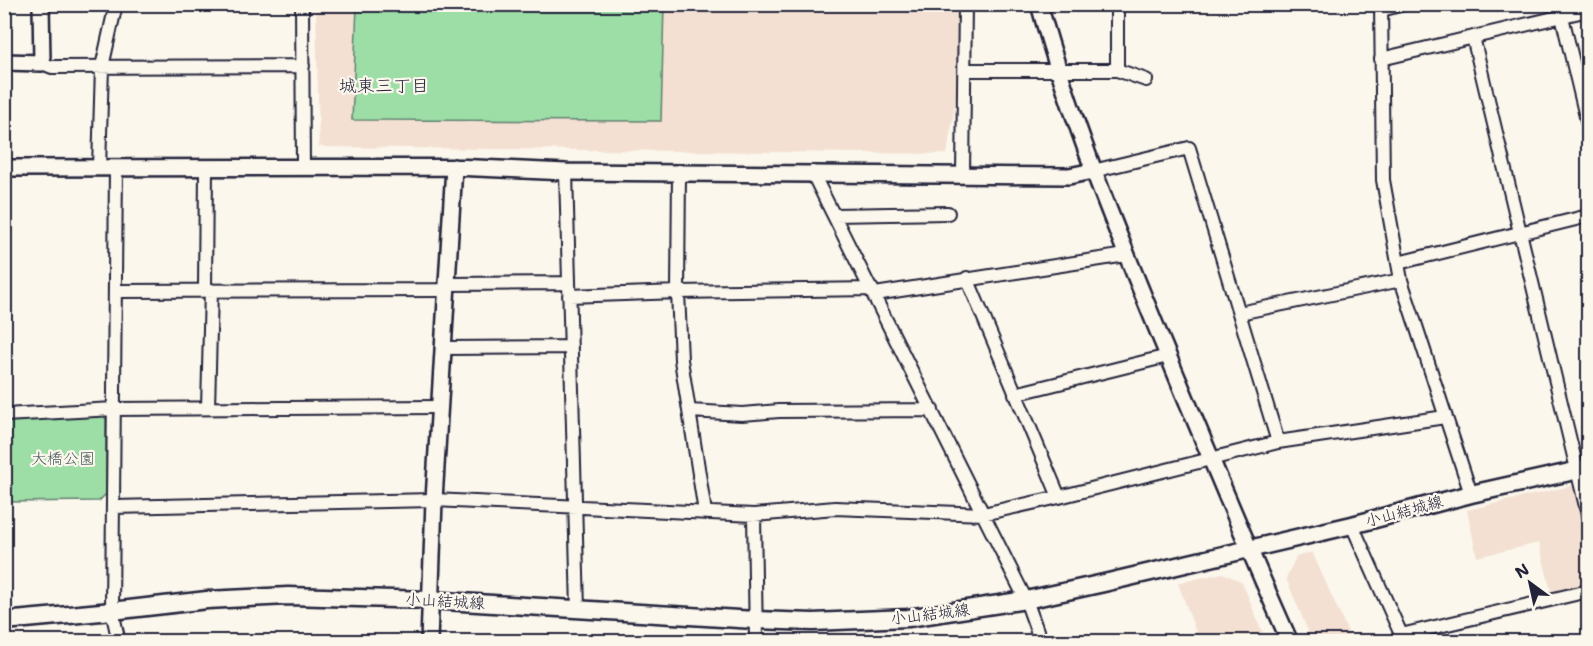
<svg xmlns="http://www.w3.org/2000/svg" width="1593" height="646" font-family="'Shantell Sans','Klee One',sans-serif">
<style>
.built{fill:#f3e0d2}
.green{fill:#9ddda6;stroke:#608070;stroke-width:1.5}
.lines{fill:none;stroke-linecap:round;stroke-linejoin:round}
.minor-casing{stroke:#22223b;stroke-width:16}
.tertiary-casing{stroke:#22223b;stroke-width:20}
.secondary-casing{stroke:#22223b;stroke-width:21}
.minor{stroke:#fbf7ec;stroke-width:12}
.tertiary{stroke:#fbf7ec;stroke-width:15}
.secondary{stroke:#fbf7ec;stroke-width:16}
.labels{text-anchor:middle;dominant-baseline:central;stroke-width:4.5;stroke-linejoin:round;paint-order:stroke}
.park-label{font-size:16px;fill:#475a5b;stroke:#fbf7ec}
.street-label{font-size:16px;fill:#22223b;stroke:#fbf7ec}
.neighbourhood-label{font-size:18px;fill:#22223b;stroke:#fbf7ec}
</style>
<rect width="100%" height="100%" fill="#fbf7ec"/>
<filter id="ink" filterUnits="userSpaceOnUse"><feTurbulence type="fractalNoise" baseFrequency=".0167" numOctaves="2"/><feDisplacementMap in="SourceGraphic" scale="12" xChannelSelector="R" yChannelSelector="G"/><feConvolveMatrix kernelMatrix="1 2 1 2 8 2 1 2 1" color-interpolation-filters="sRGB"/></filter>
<g filter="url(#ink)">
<path class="built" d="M316,5H961L962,62L947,154L319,147Z
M1579,484L1588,522V586L1552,595L1539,543L1477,557L1467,510Z
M1312,552L1352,641H1312L1286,578L1296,557Z
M1223,573L1242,582L1266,641H1199L1178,583Z"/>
<path class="green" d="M480,5H664L661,121L352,120L357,7Z
M100,413L106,419V494L99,501L5,502V419Z"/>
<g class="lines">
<g class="minor-casing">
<path id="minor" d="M302,4L303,168
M1381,4L1383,180L1401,280L1471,494
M1559,4L1588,125
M1381,10L1404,4
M1473,37L1588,515
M1381,59L1588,10
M42,63L52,67L303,66
M965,70H1117V4
M1117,70L1146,80
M99,168L102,67L116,4
M116,168L112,611L119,642
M679,171L678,292L681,360L705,512
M1093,171L1189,148L1278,442
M566,172L578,609
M812,172L1026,600L1041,642
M963,174L965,4
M834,215L948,213
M1398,263L1588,216
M967,278L1059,497
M447,284L568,283
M205,290L206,169
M116,291L446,290
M875,294L1126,255
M569,296L678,292L872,289
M1239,313L1401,280
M444,348L571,347
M1015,394L1168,356
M208,408L211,290
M690,411L742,414L779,411L932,410
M4,415L114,409L440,407
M113,507L434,500L754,515L835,508L983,514L1059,497L1278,442L1445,417
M754,515L756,642
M1352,525L1404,641
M1401,635L1588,591"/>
</g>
<g class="tertiary-casing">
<path id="tertiary" d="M1039,4C1071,120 1116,230 1162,341C1204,442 1245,542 1290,642
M4,62L42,63L41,4
M4,168L454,167L566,172L1069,176L1093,171
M429,642L434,500L454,167"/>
</g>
<g class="secondary-casing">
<path id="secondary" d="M4,621L112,611L207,600L288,596L429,600L755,620L813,622L908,618L1026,600L1104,583L1352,525L1471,494L1588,468"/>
</g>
<use href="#minor" class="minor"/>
<use href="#tertiary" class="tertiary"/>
<use href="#secondary" class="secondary"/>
</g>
</g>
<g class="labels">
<g class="park-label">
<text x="63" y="458">大橋公園</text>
</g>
<g class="street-label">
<text transform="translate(1404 511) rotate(-15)">小山結城線</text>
<text transform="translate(445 601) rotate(3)">小山結城線</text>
<text transform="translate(930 614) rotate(-7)">小山結城線</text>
</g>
<g class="neighbourhood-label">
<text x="384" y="86">城東三丁目</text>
</g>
</g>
<rect width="1593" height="646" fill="none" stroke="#fbf7ec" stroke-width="24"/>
<rect x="12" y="12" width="1569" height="622" fill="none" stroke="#22223b" stroke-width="2" filter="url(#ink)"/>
<g transform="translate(1530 583) rotate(327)" stroke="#fbf7ec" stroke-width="4.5" paint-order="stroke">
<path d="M0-4.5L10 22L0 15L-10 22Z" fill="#22223b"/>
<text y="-9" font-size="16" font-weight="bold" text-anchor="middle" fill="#22223b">N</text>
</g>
</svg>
